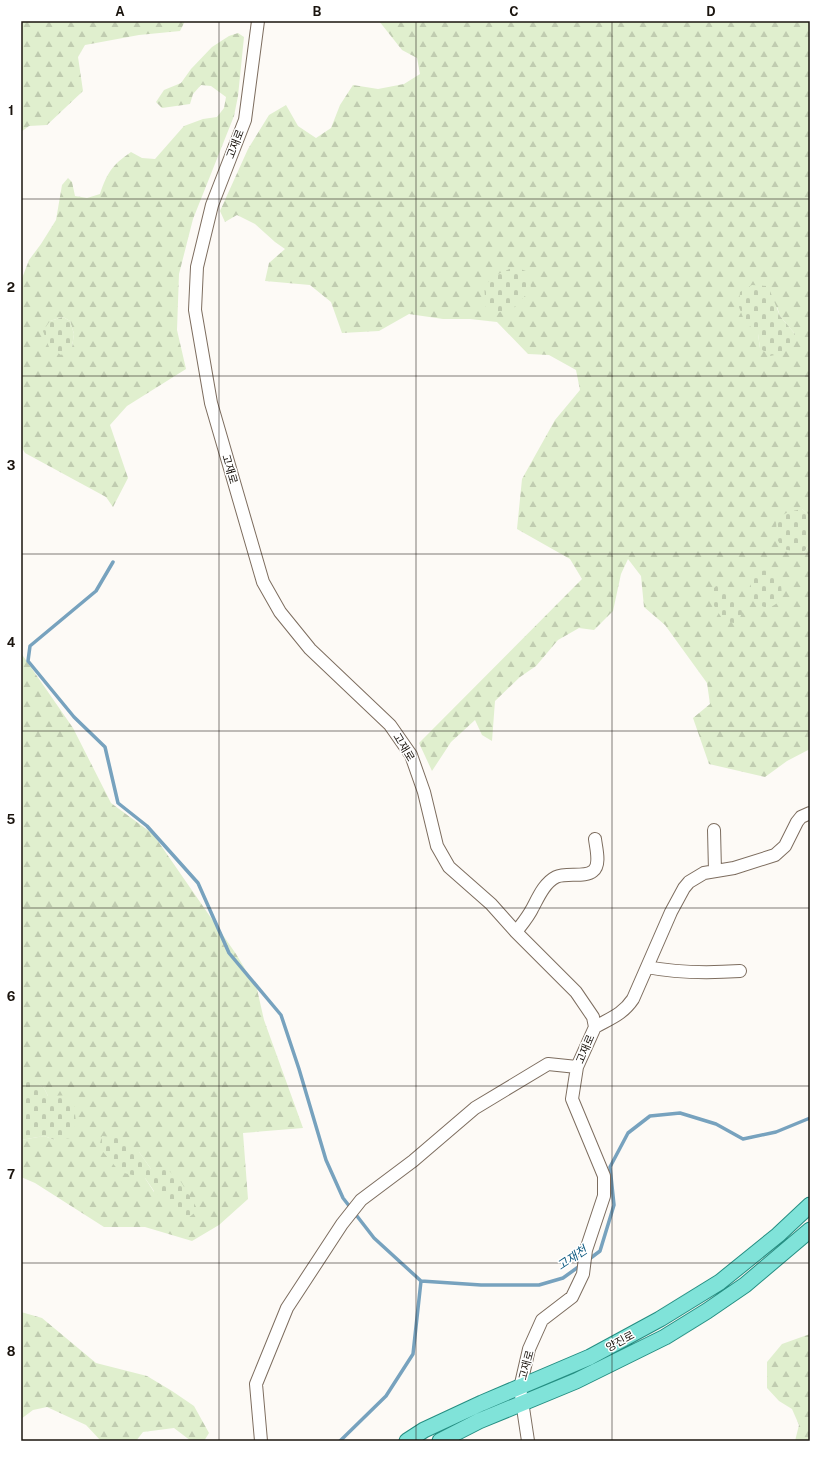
<svg xmlns="http://www.w3.org/2000/svg" width="831" height="1462" font-family="'Public Sans','Noto Sans KR',sans-serif">
<style>
.forest{fill:url(#forest-firs);fill-rule:evenodd}
.cemetery{fill:url(#cemetery-stones)}
.lines{fill:none;stroke-linecap:round;stroke-linejoin:round}
.stream{stroke:#77a2be;stroke-width:3.5}
.minor-casing{stroke:#7d6d5f;stroke-width:14}
.major-casing{stroke:#258e82;stroke-width:17}
.minor{stroke:#fff;stroke-width:12}
.major{stroke:#80e3d9;stroke-width:15}
.grid{fill:none;stroke:#1a140e;stroke-width:1;stroke-opacity:0.55}
.labels{text-anchor:middle;dominant-baseline:central;stroke-width:3;stroke-linejoin:round;paint-order:stroke}
.street-label{font-size:11px;fill:#1a140e;stroke:#fff}
.water-label{font-size:12px;font-style:italic;fill:#0e5a81;stroke:#fff}
.neatline{fill:none;stroke:#1a140e;stroke-width:1.5}
.grid-label{font-size:13px;text-anchor:middle;font-weight:bold;fill:#1a140e}
</style>
<defs>
<pattern id="forest-firs" width="22" height="20" patternUnits="userSpaceOnUse"><rect width="22" height="20" fill="#e0efce"/><path d="M5 1l3.5 6h-7zM16 11l3.5 6h-7z" fill="#c0ccb0"/></pattern>
<pattern id="cemetery-stones" width="16" height="16" patternUnits="userSpaceOnUse"><rect width="16" height="16" fill="#e0efce"/><path d="M2 7V4a2 2 0 0 1 4 0v3zM10 15v-3a2 2 0 0 1 4 0v3z" fill="#c0ccb0"/></pattern>
</defs>
<rect width="100%" height="100%" fill="#fdfaf6"/>
<path class="forest" d="M21,21H185L180,31L139,35L85,45L78,57L83,91L47,125L29,126L21,132Z
M379,21H810V516L802,509L803,553L810,544V749L787,761L765,777L709,764L693,718L710,704L707,683L665,625L644,607L641,576L628,559L621,574L613,611L594,630L579,628L558,640L536,666L520,677L495,701L492,741L482,735L475,720L451,742L432,771L419,743L582,579L570,559L517,529L522,479L555,420L580,390L576,370L549,355L528,354L497,322L470,319H443L409,314L379,331L342,333L331,302L310,285L265,281L269,263L285,249L275,242L255,224L237,215L225,222L220,211L248,149L269,115L286,105L298,126L316,138L331,128L340,105L353,85L378,89L404,84L420,74L417,58L402,50ZM777,307L780,316L795,334L760,348L758,334Z
M238,33L244,37L238,96L234,116L193,219L179,274L177,330L186,369L127,406L110,425L128,478L113,507L106,497L25,453L21,446V281L29,260L41,244L56,220L62,185L68,178L72,182L75,196L87,198L100,194C107,173 112,165 131,152L142,158L155,159L184,126L203,119L217,117L224,108L226,97L211,86L201,85L193,94L190,104L162,108L156,102L164,90L181,83L191,69L212,47L229,36ZM63,317L70,321L74,334L72,347L50,321Z
M21,653L73,728L111,803L153,834L236,954L257,989L264,1020L303,1128L243,1133L248,1199L219,1225L192,1241L145,1227H104L35,1183L21,1177V1140L44,1136L55,1140L48,1096L44,1088L30,1078L21,1082ZM139,1152L151,1169L154,1192L145,1178Z
M21,1312L42,1318L96,1363L147,1376L172,1391L194,1406L209,1433L204,1441H191L174,1428L143,1432L136,1441H101L86,1425L47,1407L33,1410L21,1419Z
M810,1334V1441H795L799,1425L792,1409L779,1401L767,1388V1362L782,1344Z"/>
<path class="cemetery" d="M514,267L529,272L531,289L515,307L497,313L486,307L484,286L496,275Z
M752,285L768,286L780,316L795,334L784,353L770,356L760,348L758,334L744,320L739,307L740,292Z
M63,317L70,321L74,334L72,347L61,355L49,347L43,331L50,321Z
M802,509L810,516V544L803,553L783,549L777,539L776,519L788,512Z
M775,570L781,582L782,600L768,609L754,602L751,590V579L760,571Z
M718,584L735,594L743,611L737,624L723,620L713,604L711,591Z
M30,1077L44,1088L48,1096L73,1095L76,1123L71,1138L55,1140L44,1136L21,1140V1082Z
M102,1136L121,1138L139,1152L151,1169H167L181,1182L198,1210L187,1219L154,1191L145,1178L120,1172L99,1147Z"/>
<g class="lines">
<path class="stream" d="M113,562L96,591L30,646L28,661L74,717L105,747L118,803L147,826L198,883L229,953L281,1015L299,1069L326,1160L343,1198L374,1238L421,1281
M588,1260L600,1251L614,1205L610,1167L628,1133L650,1116L680,1113L716,1124L743,1139L776,1132L810,1118
M340,1441L386,1396L413,1354L421,1281L481,1285H539L563,1278L581,1265"/>
<g class="minor-casing">
<path id="minor" d="M258,21L245,120L212,205L197,267L195,310L211,403L263,582L280,612L310,649L390,725L411,755L424,792L437,846L449,867L491,904L516,932L576,992L593,1017L595,1027L577,1067L572,1099L604,1176V1196L586,1250L583,1274L572,1297L542,1320L529,1349L520,1388L528,1441
M714,830L715,871
M516,932C522,924 528,917 532,909C538,898 544,883 556,877C566,872 585,878 593,871C601,865 596,848 595,839
M647,967C677,973 709,973 740,971
M595,1027C611,1018 623,1014 633,999L671,912L684,888L689,882L704,873L734,868L775,855L785,846L797,822L801,817L810,813
M261,1441L256,1384L287,1308L342,1224L361,1200L413,1161L475,1108L548,1064L577,1067"/>
</g>
<g class="major-casing">
<path id="major" d="M407,1441L424,1430L482,1403L590,1357L660,1319L720,1282L778,1235L810,1205
M440,1441L479,1421L576,1381L665,1337L707,1311L745,1285L810,1230"/>
</g>
<use href="#minor" class="minor"/>
<use href="#major" class="major"/>
</g>
<path class="grid" d="M219,21V1441M416,21V1441M612,21V1441M21,199H810M21,376H810M21,554H810M21,731H810M21,908H810M21,1086H810M21,1263H810"/>
<g class="labels">
<g class="street-label">
<text transform="translate(235 144) rotate(-69)">고재로</text>
<text transform="translate(230 469) rotate(74)">고재로</text>
<text transform="translate(404 747) rotate(59)">고재로</text>
<text transform="translate(585 1049) rotate(-67)">고재로</text>
<text transform="translate(620 1341) rotate(-28)">양진로</text>
<text transform="translate(526 1365) rotate(-75)">고재로</text>
</g>
<g class="water-label">
<text transform="translate(572 1258) rotate(-34)">고재천</text>
</g>
</g>
<rect width="831" height="1462" fill="none" stroke="#ffffff" stroke-width="44"/>
<rect x="22" y="22" width="787" height="1418" class="neatline"/>
<g class="grid-label">
<text x="120" y="16">A</text>
<text x="317" y="16">B</text>
<text x="514" y="16">C</text>
<text x="711" y="16">D</text>
<text x="11" y="115">1</text>
<text x="11" y="292">2</text>
<text x="11" y="470">3</text>
<text x="11" y="647">4</text>
<text x="11" y="824">5</text>
<text x="11" y="1001">6</text>
<text x="11" y="1179">7</text>
<text x="11" y="1356">8</text>
</g>
</svg>
